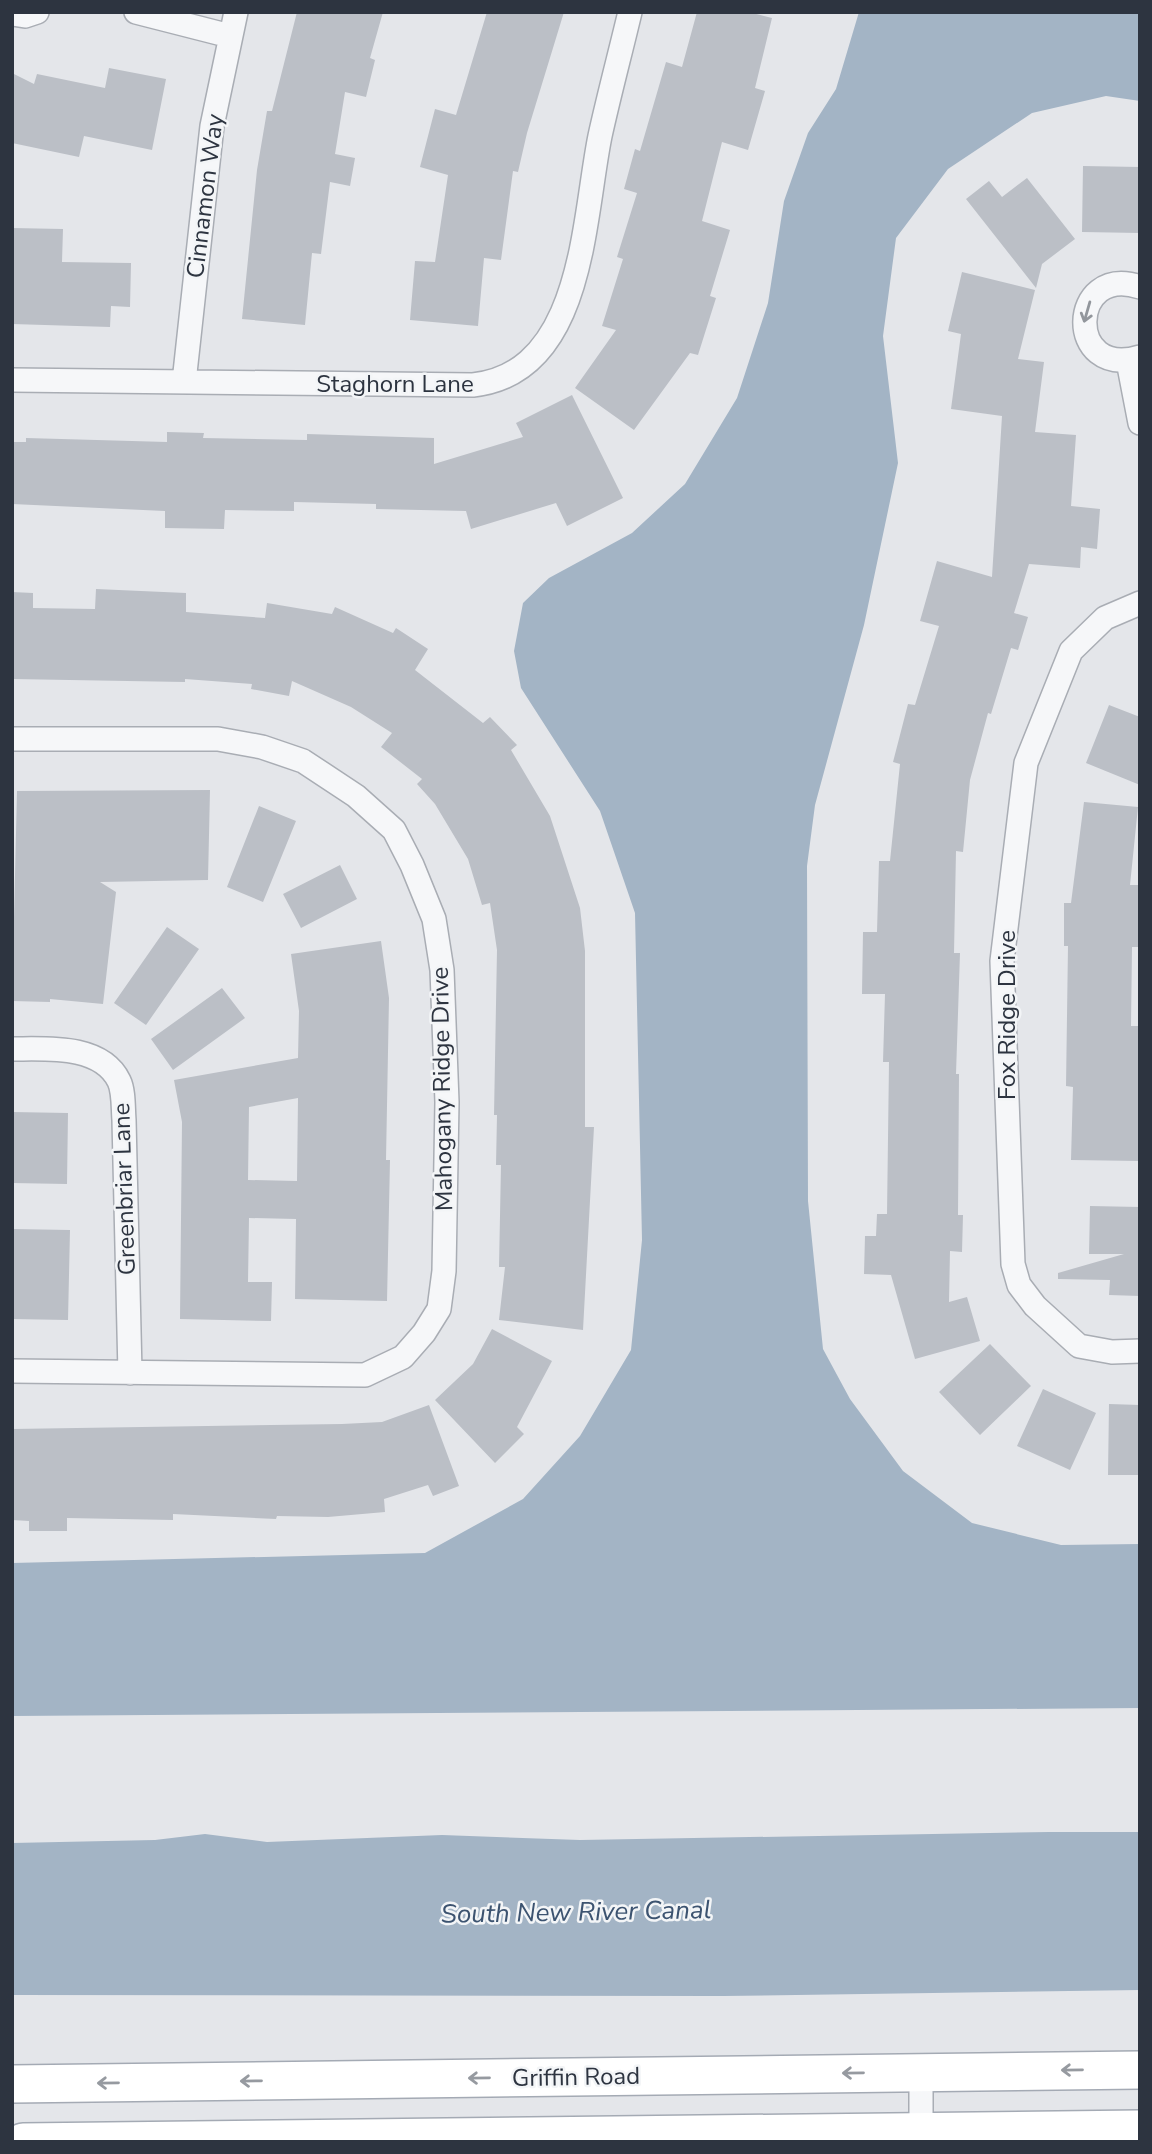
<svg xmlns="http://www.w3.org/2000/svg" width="1152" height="2154" font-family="'Nunito Sans',sans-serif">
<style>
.water{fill:#a3b4c5}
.building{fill:#bbbfc6;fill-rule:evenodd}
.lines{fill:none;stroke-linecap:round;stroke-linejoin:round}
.minor-casing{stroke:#a9adb4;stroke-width:26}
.primary-casing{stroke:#a4aab4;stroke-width:40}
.minor{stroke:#f6f7f9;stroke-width:23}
.primary{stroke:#fff;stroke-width:37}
.oneway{stroke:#92969c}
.oneway2{stroke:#969aa0}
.labels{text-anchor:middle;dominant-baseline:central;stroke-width:5;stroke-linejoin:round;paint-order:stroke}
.street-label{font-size:24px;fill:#2d3440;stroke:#f3f5f7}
.water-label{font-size:26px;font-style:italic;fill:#3c5370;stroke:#f3f5f7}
</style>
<rect width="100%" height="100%" fill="#e4e6ea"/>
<path class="water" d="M859,12H1140V101L1106,96L1032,113L948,169L896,238L883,336L898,463L864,625L815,805L807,866L808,1201L823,1349L850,1399L903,1471L972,1523L1061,1545L1140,1544V1708L12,1716V1563L425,1553L523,1499L580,1436L631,1350L642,1240L635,913L600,811L521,688L514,651L523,603L549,578L632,533L685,484L737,398L768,303L784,201L808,133L836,89Z
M1049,1832H1140V1990L723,1996L12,1995V1843L155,1840L205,1834L267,1842L442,1835L580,1840Z"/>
<path class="building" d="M297,12H383L370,58L375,60L366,97L345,92L335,154L355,158L350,186L330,182L321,254L312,253L305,325L242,319L257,170L267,111H272Z
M487,12H564L527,133L518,172L513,171L501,260L484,258L478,326L410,320L415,261L435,262L448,175L420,167L435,109L456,115Z
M697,12H749L772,18L755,88L765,91L748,150L722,142L702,221L730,230L710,296L716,298L698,355L690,353L634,430L575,388L616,330L602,326L623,259L617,257L637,193L624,189L635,149L640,151L666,62L682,67Z
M109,68L166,79L152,150L84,136L79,157L12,143V73L34,84L37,74L105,88Z
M1083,166L1140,167V233L1082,232Z
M1027,178L1075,239L1042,264L1036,288L966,199L989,181L1002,197Z
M12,228L63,229L62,262L131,263L130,307L111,306L110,327L12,324Z
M962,272L1035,290L1018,359L1044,362L1035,432L1076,435L1071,506L1100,509L1097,549L1081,547L1080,568L1029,564L1014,613L1028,617L1018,650L1011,648L991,714L988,713L970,780L963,852L956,851L954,953H960L956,1074H959L958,1215H963L962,1252L950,1251L949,1302L967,1297L980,1341L915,1359L891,1275L864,1274L865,1236H876L877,1214H887L889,1062H883L885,994H862L863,932H877L879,861H890L900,764L893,762L908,704L915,705L939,626L920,621L937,561L992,577L1002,416L951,409L961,334L948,331Z
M572,395L623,498L567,526L556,503L471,529L466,511L376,509V504L294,502V511L225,510L224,529L165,528V511L12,504V442H26V438L167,442V432L204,433L203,438L307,440V434L434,438V464L523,437L516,423Z
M96,589L186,593V612L265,618L267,603L332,614L335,607L393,633L396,628L428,649L415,670L483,723L490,717L517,745L511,750L550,816L580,908L585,951V1127H594L583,1330L499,1320L505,1267H499L501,1165H496L497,1115H494L497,950L490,903L482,905L468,859L435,804L417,784L422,779L381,747L392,733L351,707L292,681L289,696L251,689L252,684L185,679V682L12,679V592L33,593V608L95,609Z
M1109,705L1140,717V785L1086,763Z
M210,790L208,880L100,882L116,892L103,1004L50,999V1002L12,1001L17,791Z
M1084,802L1138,807L1130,885H1140V947H1132L1131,1026H1140V1161L1071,1160L1073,1087L1066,1086L1068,946H1064V903H1071Z
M259,806L296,821L263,902L227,887Z
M340,865L357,899L301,928L283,894Z
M167,927L199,949L146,1025L114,1003Z
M381,941L389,998L386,1160H390L387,1301L295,1299L296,1219L249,1218L248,1282H272L271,1321L180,1319L182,1122L174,1080L298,1058L299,1011L291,954ZM298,1098L297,1181L248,1180L249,1107Z
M222,988L245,1018L173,1070L151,1039Z
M12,1112L68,1113L67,1184L12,1183Z
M1090,1206L1140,1207V1296L1109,1295L1110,1280L1058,1279V1273L1124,1254H1089Z
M12,1229L70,1230L68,1320L12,1319Z
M492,1329L552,1361L517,1427L524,1434L495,1463L435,1400L473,1364Z
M990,1344L1031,1386L980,1435L939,1392Z
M1043,1389L1096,1413L1070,1470L1017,1446Z
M1109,1404L1140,1405V1475H1108Z
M429,1405L459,1486L433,1496L428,1485L384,1499L385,1512L328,1517L277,1516L276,1519L173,1514V1520L67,1518V1531H29V1521L12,1520V1429L342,1424L382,1422Z"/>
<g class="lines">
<g class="minor-casing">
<path id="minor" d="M136,12L230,36
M12,14L25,16L37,12
M1140,287C1068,263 1065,380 1140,357
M1128,361L1140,423
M12,380L473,385C584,373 583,219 600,136C609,95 620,54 630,12
M184,382L212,126L236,12
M1140,603L1105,618L1071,651L1026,763L1002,961L1013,1264L1019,1285L1035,1306L1079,1346L1112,1352L1140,1351
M12,739H218L262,747L303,761L356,796L394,830L412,865L434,919L442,970L447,1102L444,1271L439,1309L424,1333L403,1357L365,1375L12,1371
M12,1049C46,1049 101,1044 119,1081C124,1091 123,1109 124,1120L130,1373
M921,2072V2142"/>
</g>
<g class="primary-casing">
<path id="primary" d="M12,2084L1140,2070
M23,2142L1140,2129"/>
</g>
<use href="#minor" class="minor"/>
<use href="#primary" class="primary"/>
</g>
<defs><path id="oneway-shaft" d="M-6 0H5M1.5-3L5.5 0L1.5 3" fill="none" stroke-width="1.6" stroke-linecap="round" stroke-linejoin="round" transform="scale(1.75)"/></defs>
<use class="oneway" href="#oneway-shaft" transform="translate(1087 312) rotate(106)"/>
<g class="oneway2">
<use href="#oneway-shaft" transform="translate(1072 2070) rotate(179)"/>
<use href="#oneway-shaft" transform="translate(853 2073) rotate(179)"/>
<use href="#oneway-shaft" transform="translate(479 2078) rotate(179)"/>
<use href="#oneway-shaft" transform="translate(251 2081) rotate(179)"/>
<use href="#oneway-shaft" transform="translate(108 2083) rotate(179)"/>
</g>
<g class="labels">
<g class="street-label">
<text transform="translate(205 196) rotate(-83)">Cinnamon Way</text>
<text x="395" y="384">Staghorn Lane</text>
<text transform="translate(1007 1015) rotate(-90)">Fox Ridge Drive</text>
<text transform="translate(442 1089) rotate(-91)">Mahogany Ridge Drive</text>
<text transform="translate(124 1189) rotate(-92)">Greenbriar Lane</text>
<text transform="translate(576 2077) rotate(-1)">Griffin Road</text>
</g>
<g class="water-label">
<text transform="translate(576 1912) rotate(-1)">South New River Canal</text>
</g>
</g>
<rect width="1152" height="2154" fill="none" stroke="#2d3440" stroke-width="28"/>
</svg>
